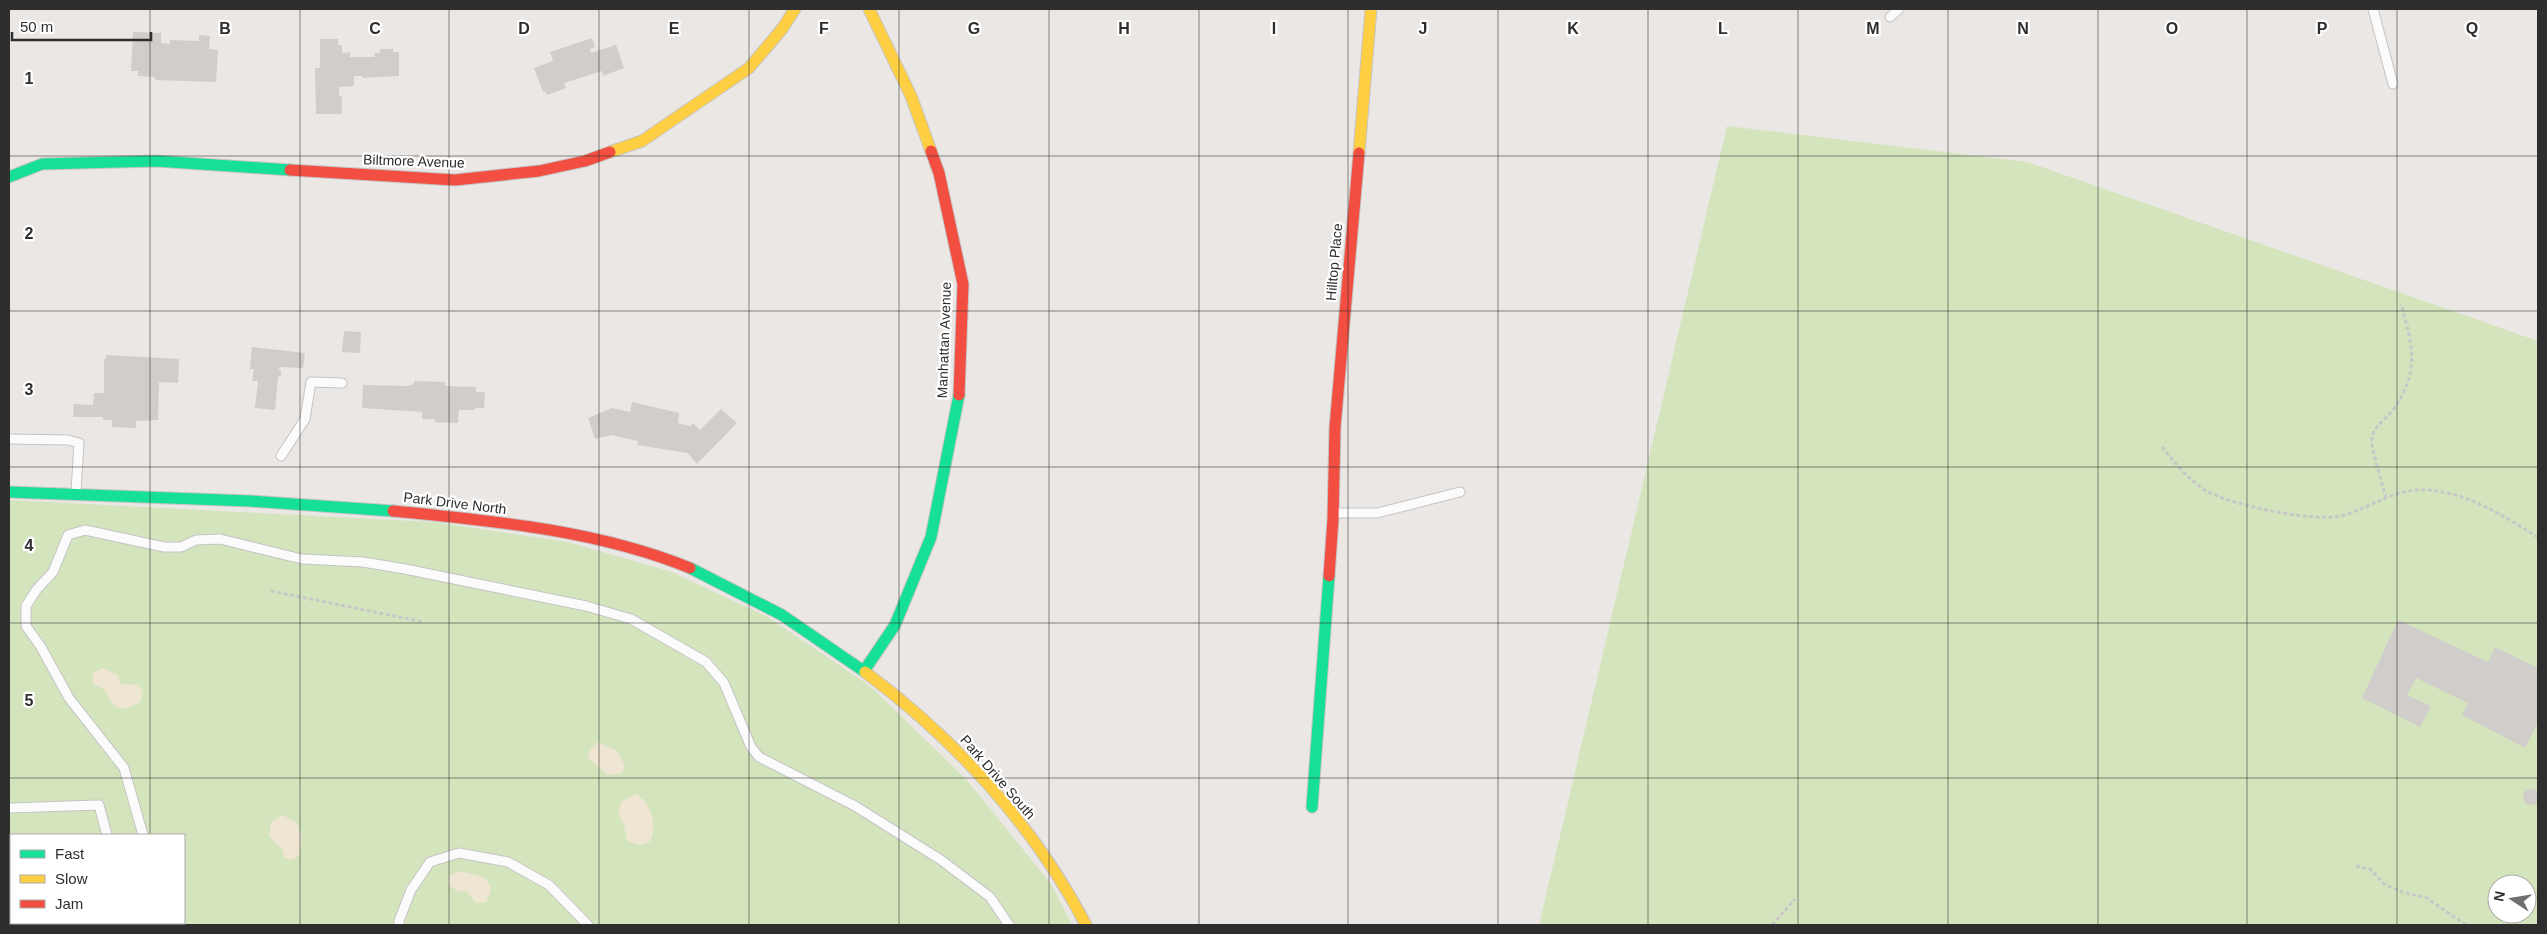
<svg xmlns="http://www.w3.org/2000/svg" width="2547" height="934" font-family="Arial,sans-serif">
<style>
.green{fill:#d4e5be;fill-rule:evenodd}
.sand{fill:#efe5d3}
.building{fill:#d0cdcb}
.lines{fill:none;stroke-linecap:round;stroke-linejoin:round}
.lane-casing{stroke:#c5c4c4;stroke-width:11}
.fast-casing{stroke:#c5c4c4;stroke-width:13}
.slow-casing{stroke:#c5c4c4;stroke-width:13}
.jam-casing{stroke:#c5c4c4;stroke-width:13}
.path{stroke:#c8c7c7;stroke-width:3;stroke-dasharray:4 2.5;stroke-linecap:butt}
.lane{stroke:#fcfbfb;stroke-width:9}
.fast{stroke:#16e098;stroke-width:11}
.slow{stroke:#ffcf43;stroke-width:11}
.jam{stroke:#f24e42;stroke-width:11}
.grid{fill:none;stroke:#2e2e2e;stroke-width:1;stroke-opacity:0.55}
.labels{text-anchor:middle;dominant-baseline:central;stroke-width:4.5;stroke-linejoin:round;paint-order:stroke}
.street-label{font-size:14px;fill:#2e2e2e;stroke:#fff}
.grid-label{font-size:16px;text-anchor:middle;font-weight:bold;fill:#2e2e2e;stroke:#fff;stroke-width:4.5;stroke-linejoin:round;paint-order:stroke}
</style>
<rect width="100%" height="100%" fill="#ebe7e4"/>
<path class="green" d="M1727,126L2028,162L2538,341V925H1539ZM2497,884H2527V914H2497Z
M9,500L434,522L568,542L672,572L768,617L870,686L966,779L1052,885L1072,925H9ZM11,835H184V923H11Z"/>
<path class="sand" d="M102,668L118,675L121,684L138,685L143,692L140,702L124,709L115,707L104,689L93,684V673Z
M597,742L617,751L625,766L622,773L608,775L588,758L589,752Z
M635,794C651,801 658,826 650,841C641,847 636,845 627,840L624,824L618,815L621,802Z
M282,815L297,823L302,838L299,856L290,860L284,857L282,849L269,836L271,822Z
M460,871L484,877L490,885L491,891L486,902L476,903L467,892L457,891L449,885V876Z"/>
<path class="building" d="M133,32L161,33V43L170,44V40L199,41V35L210,36L209,49L218,50L216,82L155,80V77L138,76V71H131Z
M592,38L595,47L590,49L591,53L616,45L624,68L603,76L602,71L564,83L566,88L547,95L545,91L543,92L534,68L553,61L550,52Z
M320,39H338V45H342V53L350,52V57H375L374,53H380V49H393V52H399V76L362,78V76H354V86L339,87V96H342V114H316L315,68H320Z
M344,331L361,332L360,353L342,352Z
M252,347L305,353L303,368L279,367V370H281V377L278,376L275,410L255,408L258,381H252L254,369H250Z
M106,355L179,359L178,383L159,382L158,420L136,421V428L112,427V420H103V417H73L74,404L93,405L94,393H104V359H106Z
M414,381L445,382V386L476,387V392H485L484,408H475V410H459L458,423L434,422L435,419H422V412L362,408L363,385L408,386L414,384Z
M632,402L679,413L678,423L690,426L693,423L700,430L721,409L737,423L697,464L688,453L637,445L638,441L611,435L595,439L588,418L612,408L630,412Z
M2398,620L2488,662L2495,647L2538,668V722L2525,748L2462,715L2468,703L2416,678L2407,695L2431,706L2420,727L2362,698Z
M2523 797a8 8 0 1 1 16 0a8 8 0 1 1-16 0Z"/>
<g class="lines">
<g class="lane-casing">
<path id="lane" d="M2373,9L2393,84
M1890,17L1899,9
M9,439L68,440L79,443L76,491
M281,456L305,419L311,382L342,383
M1336,513H1377L1460,492
M9,808L99,805L107,835
M143,835L124,768L69,698L41,647L26,626V606L37,589L53,572L68,535L85,530L164,547H181L196,540L220,539L302,559L363,562L405,569L586,606L631,619L706,662L724,683L751,747L759,757L855,806L941,860L990,897L1009,925
M9,905H11
M166,923L169,925
M399,925V921L411,890L430,862L459,853L508,862L549,885L588,925"/>
</g>
<g class="fast-casing">
<path id="fast" d="M9,177L42,164L156,161L290,170
M9,492L250,501L393,511
M690,568L782,615L865,672
M864,671L895,625L931,537L959,395
M1312,807L1329,576"/>
</g>
<g class="slow-casing">
<path id="slow" d="M869,9L911,96L931,151
M610,152L642,141L749,68L782,29L795,9
M1359,153L1371,9
M865,672C955,739 1034,825 1086,925"/>
</g>
<g class="jam-casing">
<path id="jam" d="M931,151L939,173L963,284L959,395
M290,170L455,180L539,171L585,161L610,152
M393,511C493,521 597,530 690,568
M1329,576L1333,519L1335,427L1359,153"/>
</g>
<path class="path" d="M2162,447C2174,462 2188,479 2205,490C2228,505 2319,524 2345,515C2373,506 2396,488 2427,490C2469,493 2503,516 2538,537
M2386,498C2383,486 2370,446 2372,437C2375,424 2386,420 2393,410C2420,372 2413,346 2401,304
M271,591L424,622
M2356,866L2370,869L2384,884L2402,892L2427,898L2466,925
M1772,925L1795,899"/>
<use href="#lane" class="lane"/>
<use href="#fast" class="fast"/>
<use href="#slow" class="slow"/>
<use href="#jam" class="jam"/>
</g>
<path class="grid" d="M150,9V835M300,9V925M449,9V925M599,9V925M749,9V925M899,9V925M1049,9V925M1199,9V925M1348,9V925M1498,9V925M1648,9V925M1798,9V925M1948,9V925M2098,9V925M2247,9V925M2397,9V925M9,156H2538M9,311H2538M9,467H2538M9,623H2538M9,778H2538M150,923V925"/>
<g class="labels">
<g class="street-label">
<text transform="translate(414 161) rotate(2)">Biltmore Avenue</text>
<text transform="translate(1334 262) rotate(-85)">Hilltop Place</text>
<text transform="translate(944 340) rotate(-88)">Manhattan Avenue</text>
<text transform="translate(455 503) rotate(7)">Park Drive North</text>
<text transform="translate(998 777) rotate(49)">Park Drive South</text>
</g>
</g>
<g class="grid-label">
<text x="225" y="34">B</text>
<text x="375" y="34">C</text>
<text x="524" y="34">D</text>
<text x="674" y="34">E</text>
<text x="824" y="34">F</text>
<text x="974" y="34">G</text>
<text x="1124" y="34">H</text>
<text x="1274" y="34">I</text>
<text x="1423" y="34">J</text>
<text x="1573" y="34">K</text>
<text x="1723" y="34">L</text>
<text x="1873" y="34">M</text>
<text x="2023" y="34">N</text>
<text x="2172" y="34">O</text>
<text x="2322" y="34">P</text>
<text x="2472" y="34">Q</text>
<text x="29" y="84">1</text>
<text x="29" y="239">2</text>
<text x="29" y="395">3</text>
<text x="29" y="551">4</text>
<text x="29" y="706">5</text>
</g>
<rect width="2547" height="934" fill="none" stroke="#2e2e2e" stroke-width="20"/>
<rect x="10" y="834" width="175" height="90" fill="#ffffff" stroke="#ababab"/>
<rect x="20" y="850" width="25" height="8" fill="#16e098" stroke="#ababab"/>
<text x="55" y="859" font-size="15" fill="#2e2e2e">Fast</text>
<rect x="20" y="875" width="25" height="8" fill="#ffcf43" stroke="#ababab"/>
<text x="55" y="884" font-size="15" fill="#2e2e2e">Slow</text>
<rect x="20" y="900" width="25" height="8" fill="#f24e42" stroke="#ababab"/>
<text x="55" y="909" font-size="15" fill="#2e2e2e">Jam</text>
<g transform="translate(2512 899) rotate(282)"><circle r="24" fill="#ffffff" stroke="#ababab"/>
<path d="M0-4L9 19L0 12L-9 19Z" fill="#706f6e"/>
<text y="-8" font-size="14" font-weight="bold" text-anchor="middle" fill="#2e2e2e">N</text>
</g>
<path d="M12 32v8h139v-8" fill="none" stroke="#2e2e2e" stroke-width="2.5"/>
<text x="20" y="32" font-size="15" fill="#2e2e2e" stroke="#ffffff" stroke-width="4" paint-order="stroke">50 m</text>
</svg>
